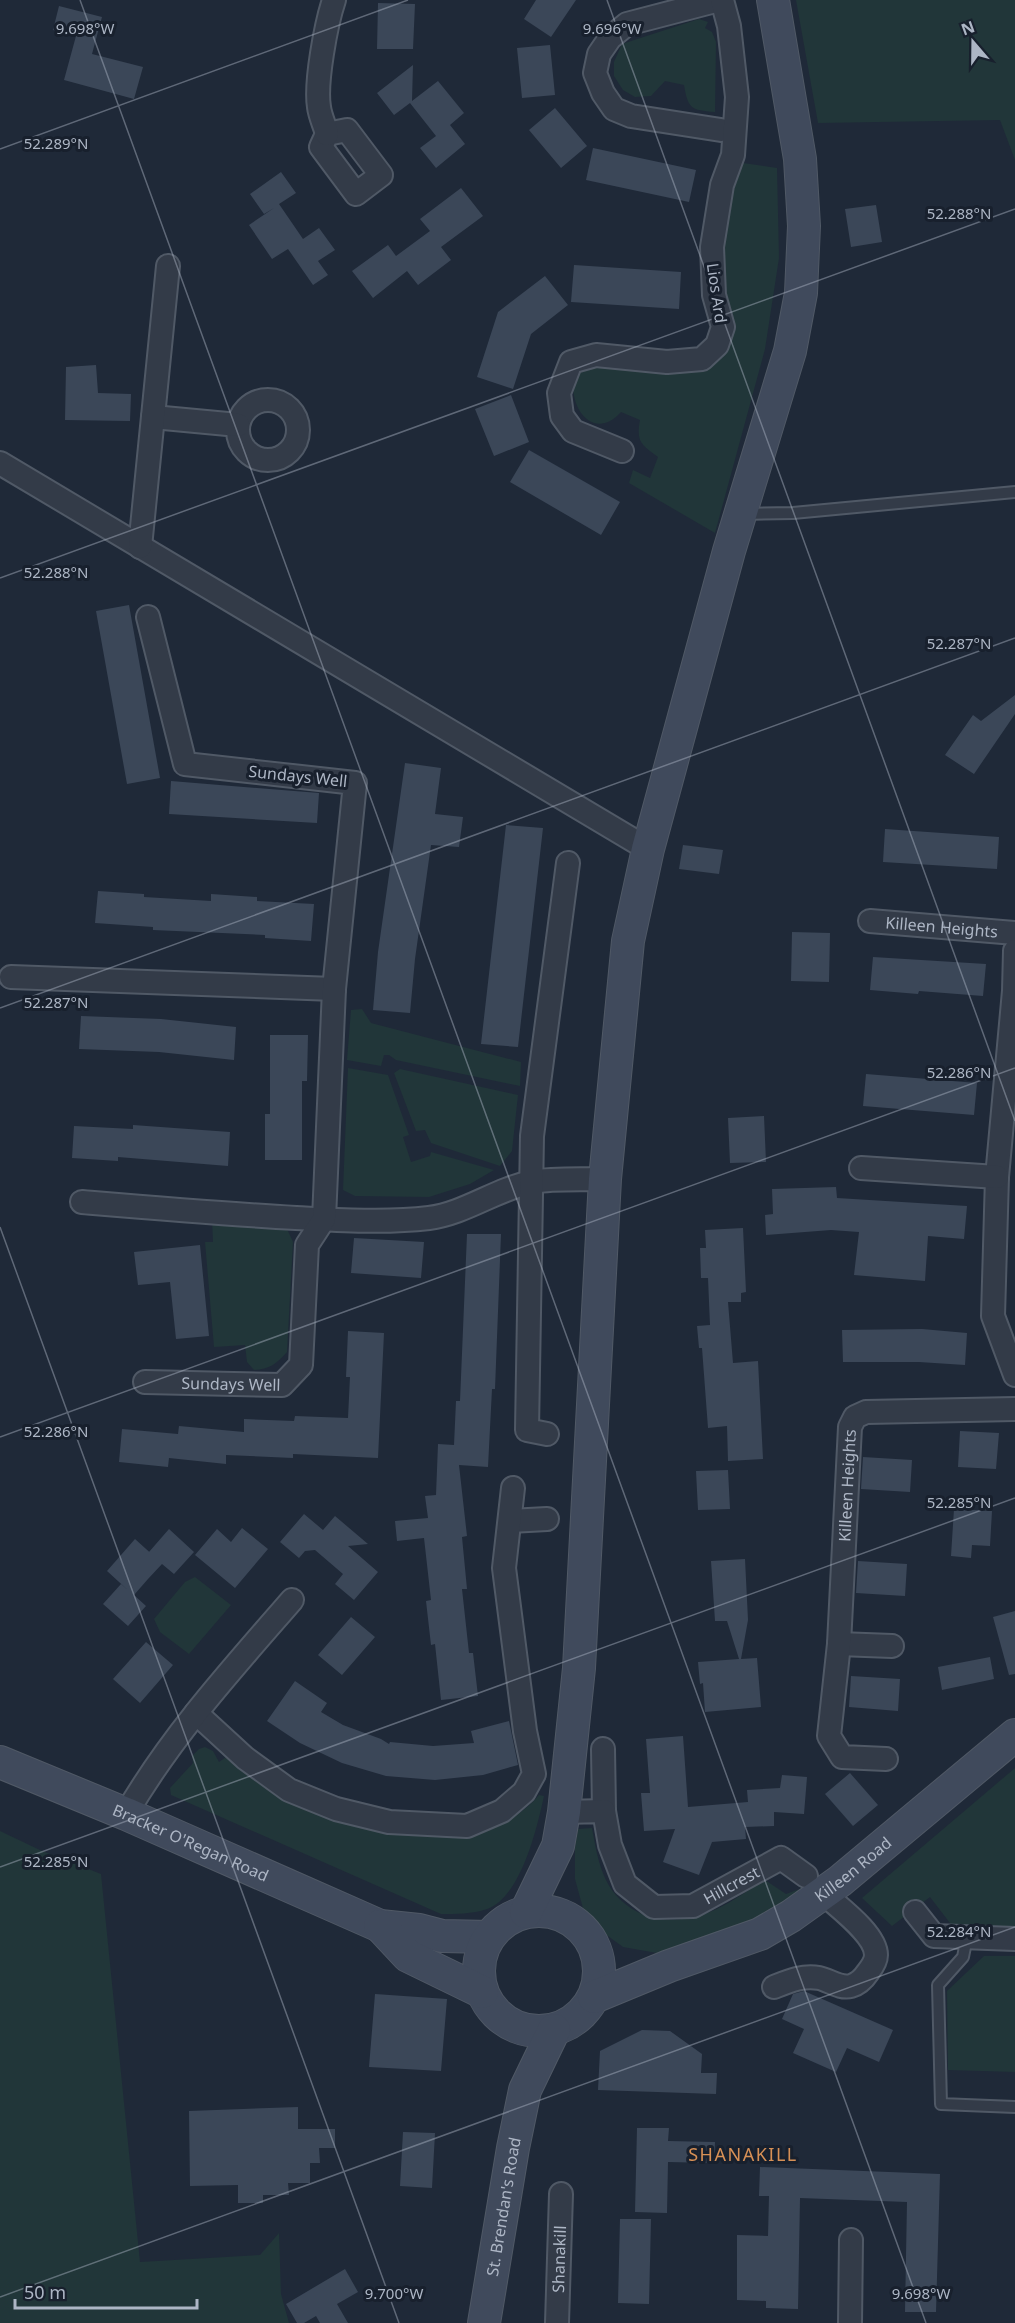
<svg xmlns="http://www.w3.org/2000/svg" width="1015" height="2323" font-family="'Noto Sans',sans-serif">
<style>
.green{fill:#213639}
.building{fill:#3b4758}
.lines{fill:none;stroke-linecap:round;stroke-linejoin:round}
.lane-casing{stroke:#505966;stroke-width:14}
.street-casing{stroke:#505966;stroke-width:26}
.secondary-casing{stroke:#505966;stroke-width:34}
.lane{stroke:#333b48;stroke-width:10}
.street{stroke:#333b48;stroke-width:22}
.secondary{stroke:#404a5c;stroke-width:32}
.ticks{fill:none;stroke:#adb6c5;stroke-width:1.5;stroke-opacity:0.45}
.labels{text-anchor:middle;dominant-baseline:central;stroke-width:6;stroke-linejoin:round;paint-order:stroke}
.street-label{font-size:16px;fill:#adb6c5;stroke:#18202d}
.neighbourhood-label{font-size:18px;letter-spacing:1.5px;fill:#d79056;stroke:#18202d}
.ticks-label{font-size:15px;text-anchor:middle;fill:#adb6c5;stroke:#18202d;stroke-width:6;stroke-linejoin:round;paint-order:stroke}
</style>
<rect width="100%" height="100%" fill="#1f2938"/>
<path class="green" d="M796,0H1015V160L1000,120L818,123Z
M699,19L708,22L705,28L712,32L716,42L715,112C691,110 688,109 684,85L665,81L651,96L635,97L623,90L614,76V62L622,44Z
M743,163L777,168L779,258L765,349L715,533L629,483L633,470L650,478L658,457C641,444 636,442 640,420L621,412C618,415 614,419 610,421C582,435 565,391 577,370C579,366 585,363 588,361L700,364L732,319L722,272L723,220Z
M362,1009L371,1023L521,1062L520,1086L396,1060L389,1055H384L381,1066L347,1060L351,1010Z
M348,1068L388,1075L409,1135L403,1137L411,1162L430,1156L431,1152L494,1170L470,1184L429,1197L355,1196L343,1190Z
M400,1069L518,1095L512,1151L500,1166L431,1143L425,1130L416,1131L394,1073Z
M212,1220L281,1225L288,1231L293,1242L287,1352C276,1364 270,1369 254,1370L247,1362L245,1345L214,1347L205,1242H213Z
M195,1577L231,1605L189,1654L160,1632L154,1619L185,1582Z
M205,1747L213,1751L219,1762L229,1755C240,1765 251,1778 263,1786C333,1830 477,1869 539,1795L544,1796C537,1828 521,1897 487,1909C472,1914 456,1914 441,1914L171,1795L170,1788L193,1763L192,1756L199,1749Z
M1015,1768V1929L953,1927L930,1897L892,1926L862,1898Z
M592,1828C596,1850 600,1876 615,1894C641,1925 683,1925 717,1909C734,1901 750,1889 765,1880L786,1894L808,1886L767,1916L695,1947L657,1953L623,1947L601,1931L584,1912L575,1879V1847L578,1829Z
M0,1831L42,1851L101,1874L140,2262L260,2255L279,2233L281,2294L289,2323H0Z
M984,1956H1015V2072L948,2070L947,1991Z"/>
<path class="building" d="M536,0H576L551,37L524,19Z
M378,3L415,4L413,49H377Z
M59,6L102,17L92,54L143,67L134,99L64,80L76,36L53,30Z
M550,45L555,95L522,98L517,48Z
M413,65L412,101L438,81L464,113L450,125L465,144L436,168L420,148L436,136L410,103L394,115L377,93Z
M555,108L587,146L561,168L529,130Z
M593,148L696,170L689,202L586,180Z
M281,172L296,193L279,204L303,239L319,228L335,250L318,261L328,275L313,285L288,249L272,259L249,225L274,208L264,214L250,194Z
M461,188L483,216L441,247L451,260L418,285L407,271L373,298L352,271L388,245L396,256L430,231L420,219Z
M876,205L882,242L851,247L845,209Z
M574,265L681,272L679,309L571,302Z
M545,276L568,305L531,334L513,389L477,377L498,312Z
M96,365L98,393L131,394L130,421L65,420L66,367Z
M511,395L529,442L494,456L475,409Z
M529,450L620,502L601,535L510,482Z
M129,605L160,778L127,784L96,611Z
M1015,695V714L974,774L945,755L973,715L981,721Z
M405,763L441,768L435,814L463,817L459,847L431,845L415,959L410,1013L373,1010L378,952Z
M171,781L319,793L317,823L169,814Z
M506,825L543,828L518,1047L481,1044Z
M885,829L999,837L997,869L883,862Z
M683,845L723,850L719,874L679,869Z
M98,891L144,894V897L211,901V894L257,897V901L314,904L311,941L265,938V935L153,930V927L95,923Z
M792,932L830,933L829,982L791,981Z
M873,957L986,964L983,996L919,991L918,994L870,990Z
M81,1016L161,1019L236,1027L234,1060L159,1052L79,1049Z
M270,1035H308L307,1081H302V1160H265V1114H270Z
M866,1074L977,1083L974,1115L863,1106Z
M764,1116L766,1162L730,1163L728,1118Z
M133,1125L230,1132L228,1166L118,1157V1161L72,1158L74,1126L133,1129Z
M836,1187L837,1198L967,1206L964,1239L928,1236L925,1281L854,1275L859,1232L831,1230L766,1235L765,1215L773,1214L772,1189Z
M743,1228L746,1292L741,1293V1302H728L733,1363L758,1361L763,1459L728,1461L727,1426L708,1428L702,1348H699L697,1326L710,1325L708,1278H701L700,1248H706L705,1230Z
M467,1234H501L495,1389H492L488,1467L459,1465L467,1536L462,1537L467,1589H462L469,1653H473L478,1696L441,1700L435,1644L431,1645L426,1601L431,1600L424,1538L397,1541L395,1521L428,1518L425,1496L436,1495L438,1444L454,1445L456,1401H460Z
M354,1238L424,1242L421,1278L351,1273Z
M200,1245L209,1336L176,1339L170,1282L138,1285L134,1252Z
M922,1329L967,1333L965,1365L919,1362H843L842,1330Z
M348,1331L384,1333L378,1458L293,1454V1458L226,1455V1464L169,1458L168,1467L119,1462L122,1429L178,1434L179,1426L244,1432V1419L294,1421L295,1416L348,1418L350,1377H346Z
M960,1431L999,1433L996,1469L958,1467Z
M863,1457L912,1460L910,1492L861,1489Z
M728,1470L730,1509L698,1510L696,1471Z
M954,1509L992,1511L990,1546L972,1545L971,1558L951,1556Z
M304,1514L323,1530L335,1516L368,1544L348,1546L378,1572L354,1600L335,1584L343,1574L315,1550L305,1551L299,1558L280,1542Z
M242,1528L268,1549L235,1588L195,1555L217,1529L231,1542Z
M169,1529L194,1552L174,1574L162,1564L148,1579L134,1595L146,1606L128,1626L103,1604L121,1584L130,1592L107,1571L135,1539L156,1558L149,1552Z
M745,1559L748,1620L741,1659L757,1658L761,1707L705,1712L703,1683L700,1684L698,1662L739,1659L727,1621H715L711,1561Z
M858,1561L907,1564L905,1596L856,1593Z
M1015,1611V1674L1009,1675L993,1617Z
M351,1617L375,1637L342,1675L318,1655Z
M146,1642L173,1665L140,1703L113,1679Z
M990,1657L994,1679L942,1690L938,1667Z
M851,1676L900,1679L898,1711L849,1707Z
M295,1681L327,1703L321,1712L343,1725L381,1739L389,1744L390,1742L433,1746L474,1743L471,1731L509,1721L518,1765L483,1775L435,1780L386,1776L342,1763L300,1743L267,1721Z
M683,1736L688,1807L748,1802L747,1790L780,1788L782,1775L807,1777L804,1814L774,1812V1826L745,1827L746,1839L712,1842L699,1875L663,1862L675,1829L644,1831L641,1793H650L646,1739Z
M850,1773L878,1805L853,1826L825,1794Z
M804,1991L893,2030L879,2062L847,2048L836,2072L793,2053L804,2029L782,2019L793,1994Z
M375,1994L447,1999L441,2071L369,2067Z
M642,2030L670,2031L702,2054L701,2073H717L716,2094L598,2090L600,2051Z
M298,2107V2129H335V2148H319L320,2163H310V2183H288L289,2195H263V2203H238V2185L190,2186L189,2111Z
M637,2128H669L668,2141L715,2142L714,2163L668,2162L667,2213L635,2212Z
M403,2132L435,2133L432,2188L400,2186Z
M760,2167L940,2174L936,2312H905L907,2202L800,2198L798,2309L766,2308V2301L737,2300V2235L768,2236L769,2196H759Z
M620,2219H651L649,2304L618,2303Z
M345,2269L358,2292L337,2304L348,2323H320L316,2316L304,2323H297L286,2304Z"/>
<g class="lines">
<g class="lane-casing">
<path id="lane" d="M743,514L793,513L1015,492
M967,1937L963,1957L938,1985L941,2104L1015,2107"/>
</g>
<g class="street-casing">
<g id="street">
<path d="M719,0L627,24L610,38L599,54L595,73L603,93L614,109L631,116L721,130"/>
<path d="M347,130L381,175L356,194L321,147L327,134Z"/>
<path d="M327,134C325,126 320,116 319,107C315,83 326,24 334,0"/>
<circle cx="268" cy="430" r="30"/>
<path d="M153,417L238,425"/>
<path d="M622,451L573,431L562,416L559,393L571,362L596,355L667,362L702,359L717,345L723,327L714,295L712,247L722,185L733,155L737,97L729,26L722,0"/>
<path d="M0,463L648,849"/>
<path d="M140,547L168,266"/>
<path id="s1" d="M870,921L1015,933"/>
<path d="M1015,951L1014,991L997,1177L993,1316L1015,1375"/>
<path d="M11,977L334,989"/>
<path d="M861,1168L997,1177"/>
<path d="M82,1202C154,1208 225,1214 296,1218C340,1220 386,1223 429,1218C466,1213 496,1189 532,1182C555,1178 581,1180 605,1179"/>
<path id="s2" d="M145,1382L282,1385L301,1365L307,1245L324,1219L334,989L355,783L185,764L148,617"/>
<path d="M547,1434L527,1430L532,1136L568,863"/>
<path d="M510,1521L547,1519"/>
<path d="M839,1644L892,1646"/>
<path d="M196,1713L245,1758L289,1790L336,1809L389,1822L467,1826L502,1811L524,1792L534,1774L525,1731L504,1568L513,1488"/>
<path d="M603,1749L604,1811"/>
<path id="s3" d="M886,1759L842,1757L829,1736L839,1644L850,1427L855,1417L866,1412L1015,1409"/>
<path id="s4" d="M564,1812L604,1811L610,1845L625,1884L654,1907L693,1906L781,1858L806,1876"/>
<path d="M126,1814C171,1736 233,1668 292,1600"/>
<path d="M915,1912L934,1936L1015,1939"/>
<path d="M774,1987C789,1981 803,1975 819,1978C829,1980 840,1989 851,1986C858,1984 864,1978 868,1972C872,1967 876,1961 876,1955C876,1934 838,1907 823,1893"/>
<path id="s5" d="M557,2323L561,2194"/>
<path d="M850,2323L851,2240"/>
</g>
</g>
<g class="secondary-casing">
<g id="secondary">
<path id="s6" d="M0,1762L126,1814L380,1926L419,1930L442,1936L489,1937"/>
<circle cx="539" cy="1971" r="60"/>
<path d="M526,1912L558,1846L564,1812L579,1668L605,1179L628,941L648,849L729,551L790,351L801,293L804,226L800,159L773,0"/>
<path d="M380,1926L408,1956L482,1992"/>
<path id="s7" d="M594,1997L669,1966L760,1934L791,1916L840,1881L1015,1735"/>
<path id="s8" d="M484,2323L513,2148L525,2090L554,2030"/>
</g>
</g>
<use href="#lane" class="lane"/>
<use href="#street" class="street"/>
<use href="#secondary" class="secondary"/>
</g>
<path class="ticks" d="M80,0L926,2323M607,0L1015,1121M0,149L408,0M0,578L1015,209M0,1008L1015,638M0,1227L399,2323M0,1437L1015,1068M0,1867L1015,1498M0,2297L1015,1927"/>
<g class="labels">
<g class="street-label">
<text transform="translate(717 293) rotate(82)">Lios Ard</text>
<text transform="translate(298 776) rotate(6)">Sundays Well</text>
<text stroke="none"><textPath href="#s1" startOffset="72">Killeen Heights</textPath></text>
<text stroke="none"><textPath href="#s2" startOffset="86">Sundays Well</textPath></text>
<text stroke="none"><textPath href="#s3" startOffset="320">Killeen Heights</textPath></text>
<text stroke="none"><textPath href="#s6" startOffset="207">Bracker O'Regan Road</textPath></text>
<text stroke="none"><textPath href="#s7" startOffset="291">Killeen Road</textPath></text>
<text stroke="none"><textPath href="#s4" startOffset="236">Hillcrest</textPath></text>
<text stroke="none"><textPath href="#s8" startOffset="118">St. Brendan's Road</textPath></text>
<text stroke="none"><textPath href="#s5" startOffset="64">Shanakill</textPath></text>
</g>
<g class="neighbourhood-label">
<text x="743" y="2154">SHANAKILL</text>
</g>
</g>
<g class="ticks-label">
<text x="85" y="34">9.698°W</text>
<text x="612" y="34">9.696°W</text>
<text x="56" y="149">52.289°N</text>
<text x="959" y="219">52.288°N</text>
<text x="56" y="578">52.288°N</text>
<text x="959" y="649">52.287°N</text>
<text x="56" y="1008">52.287°N</text>
<text x="959" y="1078">52.286°N</text>
<text x="56" y="1437">52.286°N</text>
<text x="959" y="1508">52.285°N</text>
<text x="56" y="1867">52.285°N</text>
<text x="959" y="1937">52.284°N</text>
<text x="394" y="2299">9.700°W</text>
<text x="921" y="2299">9.698°W</text>
</g>
<g transform="translate(973 42) rotate(340)" stroke="#18202d" stroke-width="4.5" paint-order="stroke">
<path d="M0-4.5L10 22L0 15L-10 22Z" fill="#adb6c5"/>
<text y="-9" font-size="16" font-weight="bold" text-anchor="middle" fill="#adb6c5">N</text>
</g>
<path d="M15 2299v9h182v-9" fill="none" stroke="#adb6c5" stroke-width="3"/>
<text x="24" y="2299" font-size="18" fill="#adb6c5" stroke="#18202d" stroke-width="4.5" paint-order="stroke">50 m</text>
</svg>
